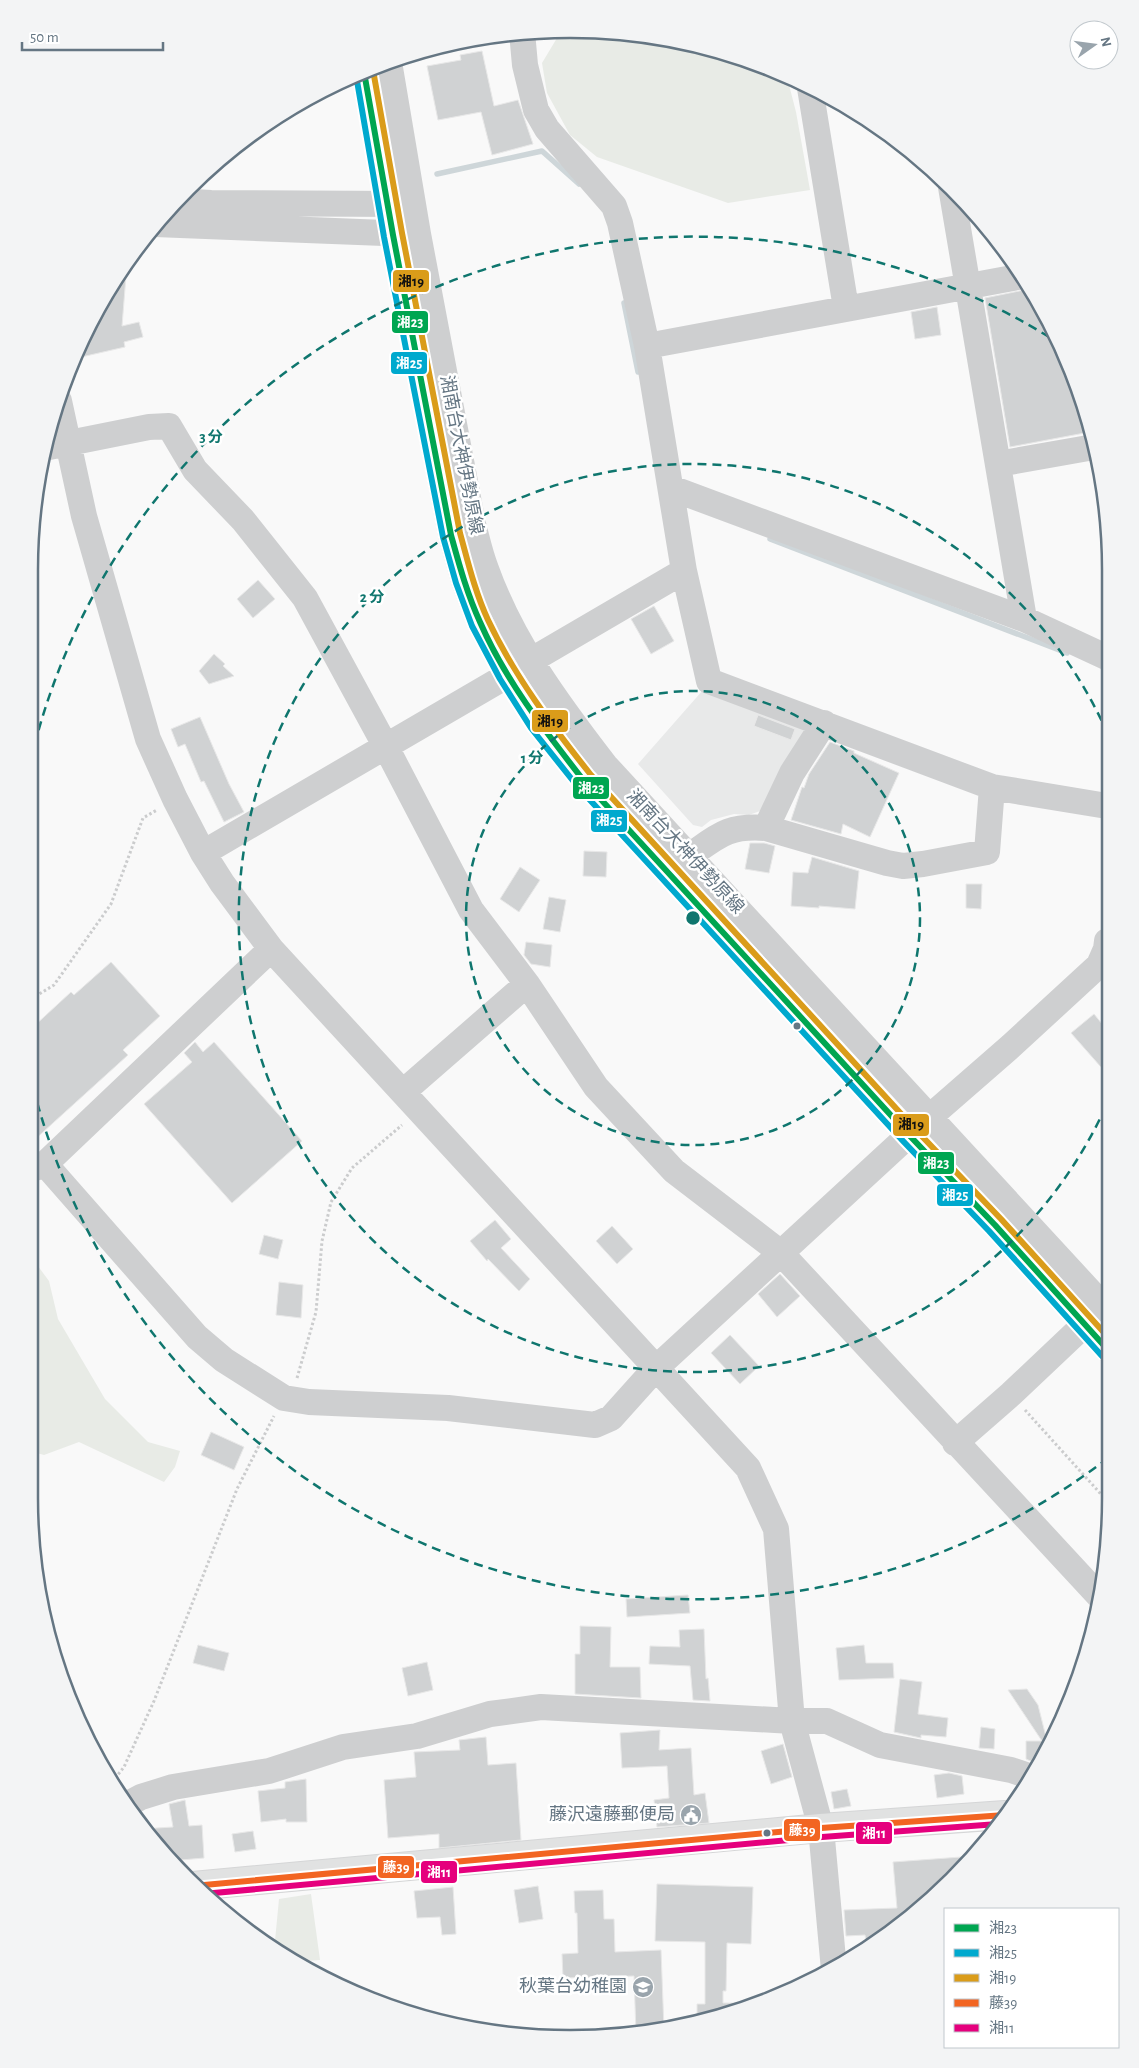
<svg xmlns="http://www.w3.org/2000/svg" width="1139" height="2068" font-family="'Alegreya Sans','Noto Sans JP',sans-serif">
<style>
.built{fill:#e8e9e9}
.green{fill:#e8ebe6}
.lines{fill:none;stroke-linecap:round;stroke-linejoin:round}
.stream{stroke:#ced6d9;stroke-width:5.5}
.building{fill:#d0d2d3;stroke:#e8e8e8}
.major-casing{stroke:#d5d6d7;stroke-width:30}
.path{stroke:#cbcccd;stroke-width:3;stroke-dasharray:2.5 2.5;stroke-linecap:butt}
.minor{stroke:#cecfd0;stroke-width:26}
.major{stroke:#e1e2e2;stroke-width:28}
.bus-1-casing{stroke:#fff;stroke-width:10}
.bus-2-casing{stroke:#fff;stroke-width:10}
.bus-3-casing{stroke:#fff;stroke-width:10}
.bus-4-casing{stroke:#fff;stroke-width:10}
.bus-5-casing{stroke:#fff;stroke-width:10}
.bus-1{stroke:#00a651;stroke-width:6}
.bus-2{stroke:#00a9ce;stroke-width:6}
.bus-3{stroke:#da9c1a;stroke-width:6}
.bus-4{stroke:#f26522;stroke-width:6}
.bus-5{stroke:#e5007d;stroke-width:6}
.ring{fill:none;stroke:#0f766e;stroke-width:2.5;stroke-dasharray:9 6}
.bus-dot{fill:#657683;stroke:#fff;stroke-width:2}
.labels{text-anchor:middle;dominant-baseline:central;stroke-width:5;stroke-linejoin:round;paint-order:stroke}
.street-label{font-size:18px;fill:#657683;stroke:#fff}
.poi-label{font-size:18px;fill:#657683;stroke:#fff;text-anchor:end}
.rim{fill:none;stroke:#657683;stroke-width:2.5}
.centre{fill:#0f766e;stroke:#fff;stroke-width:2.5}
.ring-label{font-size:15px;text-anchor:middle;font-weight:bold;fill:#0f766e;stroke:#fff;stroke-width:5;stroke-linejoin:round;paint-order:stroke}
.line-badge{stroke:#fff;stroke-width:2}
.badge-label{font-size:14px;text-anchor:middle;font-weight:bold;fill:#fff}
.pale-badge-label{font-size:14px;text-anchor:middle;font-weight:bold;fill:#111}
</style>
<rect width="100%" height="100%" fill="#f9f9f9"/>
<path class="built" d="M703,690L804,723L807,732L760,811L749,815L734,814L711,820L702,827L693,825L638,764Z"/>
<path class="green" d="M573,31L640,33L744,58L787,77L796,112L810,190L728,203L597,157L570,135L547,93L542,63L557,38Z
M32,1258L49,1281L58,1319L105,1399L148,1442L180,1451L175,1467L164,1482L79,1442L44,1455L33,1452Z
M311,1894L320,1960L293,1962L274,1951L279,1899Z"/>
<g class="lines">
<path class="stream" d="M437,174L542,151L579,184
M624,303L638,372
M770,539L1067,653"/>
</g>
<path class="building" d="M482,51L494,106L518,100L533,144L492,155L481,112L438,120L427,66L461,60L460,55Z
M127,263L122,326L139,322L143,337L124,342L125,347L77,358L101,299Z
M1029,289L1081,395L1090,432L1010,447L985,298Z
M937,307L941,335L915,339L911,312Z
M258,580L275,599L253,618L237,599Z
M654,606L674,641L651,654L631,619Z
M214,654L225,664L223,666L234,676L209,684L199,671Z
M758,715L795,729L791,740L754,726Z
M200,717L229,784L244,812L224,822L204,781L201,782L185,744L178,747L171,729Z
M830,742L854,751V753L899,773L870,837L843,824L841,834L791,820L802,787L804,788L809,774Z
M750,843H764L775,846L769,873L745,869Z
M584,851L607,852L606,877L583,876Z
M812,857L859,871L855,909L819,906V908L791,906L793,872L808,873Z
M520,867L540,880L519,912L500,899Z
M966,884H982L981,909L966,908Z
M549,897L566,900L560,932L543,929Z
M526,942L552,945L550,967L531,964L524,955Z
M111,962L160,1016L123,1050L128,1055L32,1142V1028L71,992L74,995Z
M1094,1014L1107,1030L1108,1075L1071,1033Z
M195,1042L203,1052L214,1042L302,1141L232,1203L144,1104L192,1062L184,1053Z
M495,1220L511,1239L501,1248L530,1279L519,1291L488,1259L487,1261L470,1241Z
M612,1226L633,1249L617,1264L596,1241Z
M264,1235L283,1240L278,1259L259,1254Z
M780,1274L800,1296L777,1317L758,1294Z
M279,1282L303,1285L301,1318L276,1315Z
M730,1335L759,1366L740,1384L711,1353Z
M211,1432L244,1447L234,1470L201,1455Z
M688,1595L690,1613L627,1617L626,1599Z
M580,1626L611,1627L610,1667H640L641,1698L575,1694V1654H580Z
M704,1629L706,1679L708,1678L710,1701L693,1700L690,1666L649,1664L650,1646L680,1647L679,1630Z
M198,1645L229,1653L224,1671L193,1663Z
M864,1645L866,1663H893L894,1678L839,1680L836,1648Z
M427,1662L433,1690L408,1696L402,1668Z
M900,1679L922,1682L918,1714L948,1718L946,1737L921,1735V1738L894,1732Z
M1027,1689L1038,1705L1048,1745L1045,1746L1044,1744V1754L1040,1765L1026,1759V1741H1042L1008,1690Z
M981,1727L995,1729L994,1749L979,1748Z
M660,1730L659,1750L691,1748L694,1795L705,1793L709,1823L657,1827L654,1800L669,1798L667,1766L622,1768L620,1733Z
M486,1737L488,1765L516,1763L521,1840L439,1848V1834L388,1838L384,1780L416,1777L414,1752L460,1750L459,1740Z
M783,1744L792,1777L771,1784L761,1751Z
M949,1773L962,1776L964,1794L937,1798L934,1775Z
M306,1779L307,1822H286V1819L261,1822L258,1791L285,1788V1782Z
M847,1789L851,1806L834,1809L831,1792Z
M185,1800L189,1826L202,1825L204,1858L169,1861L141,1829L173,1827L169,1804Z
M253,1831L256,1849L235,1852L232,1834Z
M975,1856L926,1905L867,1947L865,1935L846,1936L844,1910L897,1908L893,1862Z
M657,1884L753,1887L751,1944L727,1943L726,1991H723V2003H745L746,2007L705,2020L697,2019V2004H705V1942L655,1941Z
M538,1886L543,1919L519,1923L514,1890Z
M453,1887L456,1934L442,1935L440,1917L417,1918L414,1891Z
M603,1890L604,1919H614L615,1952L661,1950L664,2030L636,2034L634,1976L563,1978L562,1954L578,1953L577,1913H575L574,1891Z"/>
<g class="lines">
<g class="major-casing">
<path id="major" d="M193,1886L821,1828L1005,1815"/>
</g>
<path class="path" d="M31,999L54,985L111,904L143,818L157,810
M297,1378L316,1312L322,1241L331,1202L352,1168L402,1125
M1025,1410L1109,1503
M112,1782L124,1767L154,1701L237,1489L274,1416"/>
<path class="minor" d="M522,32L525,65L536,110L547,129L614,206L620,223L647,346L684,571L709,681L992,787L1107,806
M389,62L418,234L473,524C477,539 480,554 486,569C512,642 558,704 605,765L1108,1311
M364,72L393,235L451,535L464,581L480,623L508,675L538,723L584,781L909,1135L995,1225L1108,1350
M810,88L846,308
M951,187L1024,619
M176,201L211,203L403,204
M155,224L410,234
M647,346L1023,276
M59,401L84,516L148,739L175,799L203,853L222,883L271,949L748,1468L776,1529L792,1721L821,1828L834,1970
M44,448L149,427L169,426L195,470L243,520L305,598L386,747L471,910L527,984L596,1087L674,1171L781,1253L1099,1596
M998,464L1094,447
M671,488L1024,619L1106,657
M530,661L684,571
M766,828L792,773L824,723
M203,853L508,675
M688,857C718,836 727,825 766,828L887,863L903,866L923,864L987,852L992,787
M403,1092L527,984
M45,1164L197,1337L224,1360L284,1398L309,1402L448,1408L595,1425L611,1418L655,1369L909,1135L1011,1046L1099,965L1106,949L1107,941
M32,1169L45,1164L271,949
M955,1443L1011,1394L1084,1325
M126,1805L141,1797L173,1787L269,1771L343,1747L417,1736L490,1714L541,1707L792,1721H827L880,1745L1011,1770L1032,1777"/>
<use href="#major" class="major"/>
<g class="bus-1-casing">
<path id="bus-1" d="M364,72L393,235L451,535C459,564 467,594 480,622C505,680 545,731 584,781L909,1135L995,1225L1108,1350"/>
</g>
<g class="bus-2-casing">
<path id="bus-2" d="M356,75L384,237L443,537L456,583L472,626L500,679L531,728L578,787L903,1141L989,1231L1102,1356"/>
</g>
<g class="bus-3-casing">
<path id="bus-3" d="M373,70L402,233L460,533C468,562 475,592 488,620C515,677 552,726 591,775L915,1129L1001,1219L1108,1337"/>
</g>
<g class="bus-4-casing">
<path id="bus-4" d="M193,1886L821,1828L1005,1815"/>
</g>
<g class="bus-5-casing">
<path id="bus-5" d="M203,1894L822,1837L998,1824"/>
</g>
<use href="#bus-1" class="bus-1"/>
<use href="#bus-2" class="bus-2"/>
<use href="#bus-3" class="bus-3"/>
<use href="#bus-4" class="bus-4"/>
<use href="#bus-5" class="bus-5"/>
</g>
<g class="ring">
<circle cx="693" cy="918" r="227"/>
<path d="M1106 1106A454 454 0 1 1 1106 730"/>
<path d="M1108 1458A681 681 0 0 1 32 1083M31 759A681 681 0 0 1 1054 340"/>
</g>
<defs>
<g id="civic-disc" transform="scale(1.125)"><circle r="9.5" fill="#99a4ac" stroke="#fff"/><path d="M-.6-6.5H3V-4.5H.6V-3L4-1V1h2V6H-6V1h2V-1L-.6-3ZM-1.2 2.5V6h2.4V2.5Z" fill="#fff"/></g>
<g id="school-disc" transform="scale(1.125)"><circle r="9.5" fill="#99a4ac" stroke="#fff"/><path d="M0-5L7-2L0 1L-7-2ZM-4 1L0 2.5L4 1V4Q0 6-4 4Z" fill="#fff"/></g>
</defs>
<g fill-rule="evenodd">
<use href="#civic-disc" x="691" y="1815"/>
<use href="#school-disc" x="643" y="1987"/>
</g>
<g class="bus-dot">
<circle cx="797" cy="1026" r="4.5"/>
<circle cx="767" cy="1833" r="4.5"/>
</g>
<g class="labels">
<g class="street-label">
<text transform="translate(461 455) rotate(79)">湘南台大神伊勢原線</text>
<text transform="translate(685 852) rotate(47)">湘南台大神伊勢原線</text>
</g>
<g class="poi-label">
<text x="675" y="1815">藤沢遠藤郵便局</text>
<text x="627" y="1987">秋葉台幼稚園</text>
</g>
</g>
<path d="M0 0H1139V2068H0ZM570 38H570A532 532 0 0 1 1102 570V1498A532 532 0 0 1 570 2030H570A532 532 0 0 1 38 1498V570A532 532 0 0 1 570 38Z" fill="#f3f4f5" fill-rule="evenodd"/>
<path class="rim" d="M570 38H570A532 532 0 0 1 1102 570V1498A532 532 0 0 1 570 2030H570A532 532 0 0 1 38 1498V570A532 532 0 0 1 570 38Z"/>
<circle cx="693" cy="918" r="8" class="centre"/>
<g class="ring-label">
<text x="211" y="442">3 分</text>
<text x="372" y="602">2 分</text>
<text x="532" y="763">1 分</text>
</g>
<g class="line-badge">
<rect x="392" y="269" width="38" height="24" rx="5" fill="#da9c1a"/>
<rect x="391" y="310" width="38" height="24" rx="5" fill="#00a651"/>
<rect x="390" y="351" width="38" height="24" rx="5" fill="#00a9ce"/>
<rect x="531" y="709" width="38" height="24" rx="5" fill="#da9c1a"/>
<rect x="572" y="776" width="38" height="24" rx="5" fill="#00a651"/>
<rect x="590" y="809" width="38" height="24" rx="5" fill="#00a9ce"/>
<rect x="892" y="1113" width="38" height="24" rx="5" fill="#da9c1a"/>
<rect x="917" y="1151" width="38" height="24" rx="5" fill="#00a651"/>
<rect x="936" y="1183" width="38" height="24" rx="5" fill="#00a9ce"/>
<rect x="783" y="1818" width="38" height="24" rx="5" fill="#f26522"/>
<rect x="855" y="1821" width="38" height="24" rx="5" fill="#e5007d"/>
<rect x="377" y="1855" width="38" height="24" rx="5" fill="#f26522"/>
<rect x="420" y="1860" width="38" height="24" rx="5" fill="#e5007d"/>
</g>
<g class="badge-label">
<text x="410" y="327">湘23</text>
<text x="409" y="368">湘25</text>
<text x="591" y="793">湘23</text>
<text x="609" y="825">湘25</text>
<text x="936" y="1168">湘23</text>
<text x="955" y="1200">湘25</text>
<text x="802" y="1835">藤39</text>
<text x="874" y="1838">湘11</text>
<text x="396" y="1872">藤39</text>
<text x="439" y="1877">湘11</text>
</g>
<g class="pale-badge-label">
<text x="411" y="286">湘19</text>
<text x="550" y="726">湘19</text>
<text x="911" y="1129">湘19</text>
</g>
<rect x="944" y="1908" width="175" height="140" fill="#ffffff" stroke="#c1c8cd"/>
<rect x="954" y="1924" width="25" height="8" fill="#00a651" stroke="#c1c8cd"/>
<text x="989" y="1933" font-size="15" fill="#657683">湘23</text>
<rect x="954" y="1949" width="25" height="8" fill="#00a9ce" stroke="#c1c8cd"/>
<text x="989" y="1958" font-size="15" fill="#657683">湘25</text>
<rect x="954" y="1974" width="25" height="8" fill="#da9c1a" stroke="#c1c8cd"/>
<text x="989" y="1983" font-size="15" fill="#657683">湘19</text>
<rect x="954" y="1999" width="25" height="8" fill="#f26522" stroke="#c1c8cd"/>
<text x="989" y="2008" font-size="15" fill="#657683">藤39</text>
<rect x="954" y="2024" width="25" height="8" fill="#e5007d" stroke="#c1c8cd"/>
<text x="989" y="2033" font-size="15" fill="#657683">湘11</text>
<g transform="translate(1094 45) rotate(76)"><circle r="24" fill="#ffffff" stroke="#c1c8cd"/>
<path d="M0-4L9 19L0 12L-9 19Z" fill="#99a4ac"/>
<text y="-8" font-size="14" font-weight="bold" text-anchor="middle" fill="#657683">N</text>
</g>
<path d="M22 42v8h141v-8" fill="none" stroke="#657683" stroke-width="2.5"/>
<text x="30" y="42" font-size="15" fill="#657683" stroke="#ffffff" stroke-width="4" paint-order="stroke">50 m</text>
</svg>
